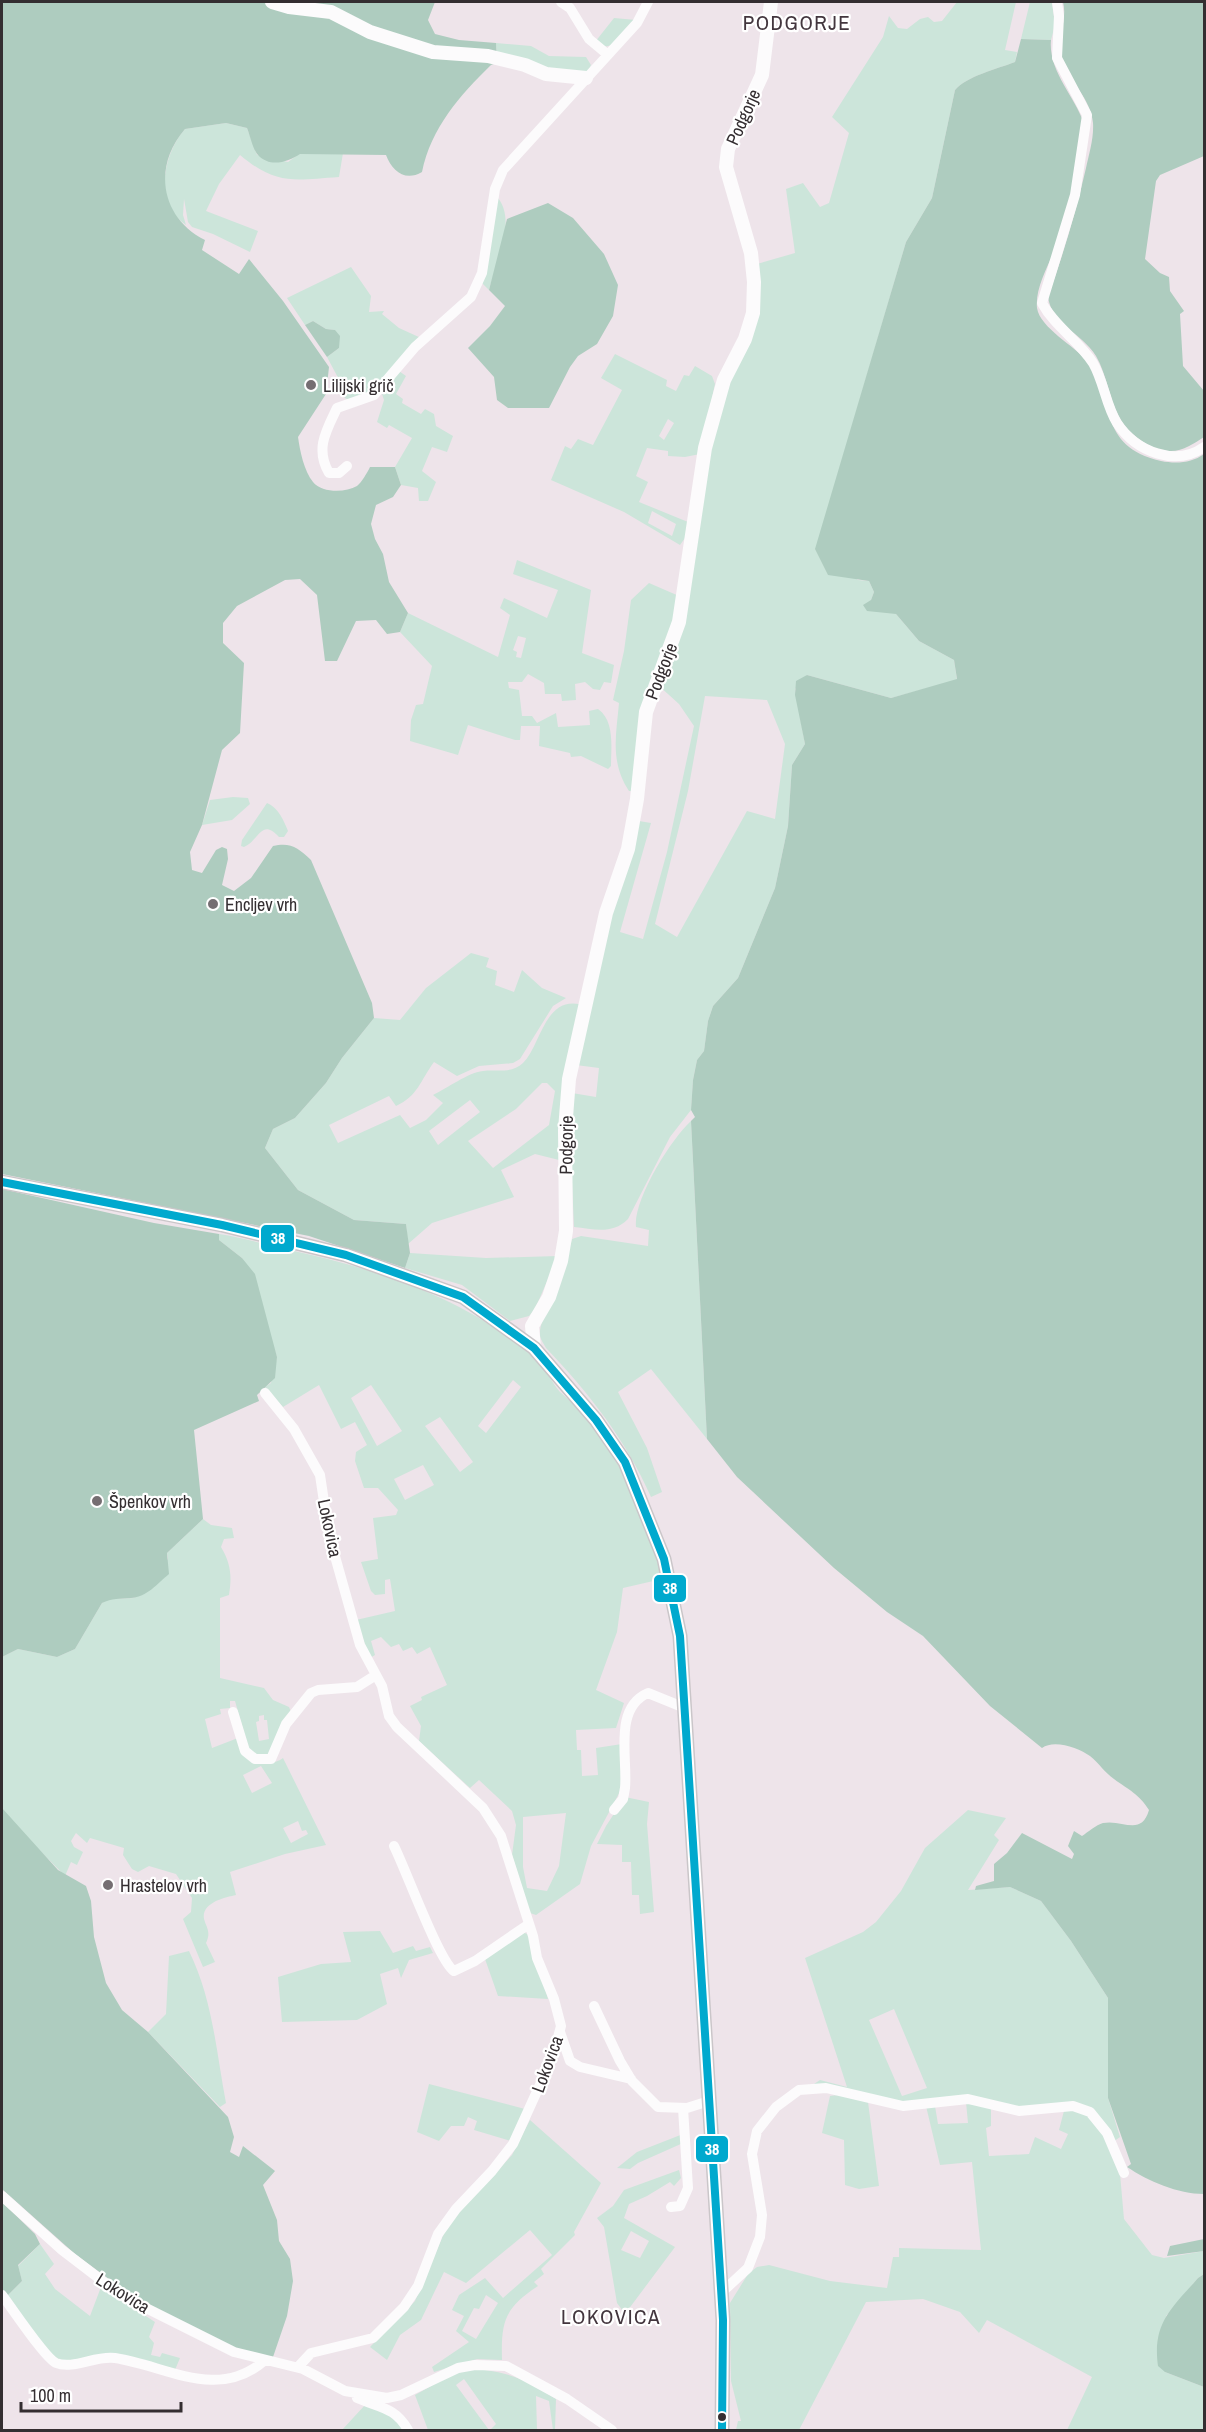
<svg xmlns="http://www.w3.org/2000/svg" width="1206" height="2432" font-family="'Archivo Narrow',sans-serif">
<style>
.green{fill:#cce5da;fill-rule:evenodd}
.forest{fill:#aeccbf}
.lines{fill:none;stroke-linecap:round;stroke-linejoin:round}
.minor{stroke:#fcfbfc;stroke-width:10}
.tertiary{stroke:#fcfbfc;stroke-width:14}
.secondary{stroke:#cac6c9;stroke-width:15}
.bus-1-casing{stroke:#fff;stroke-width:12}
.bus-1{stroke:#00a9ce;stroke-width:8}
.poi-dot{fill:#756e72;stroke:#fff;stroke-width:2}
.bus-dot{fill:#342e31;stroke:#fff;stroke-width:2}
.labels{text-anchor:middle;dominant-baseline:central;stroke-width:4.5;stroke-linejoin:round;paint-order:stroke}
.street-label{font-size:18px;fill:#342e31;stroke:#fff}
.poi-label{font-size:18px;fill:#342e31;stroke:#fff;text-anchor:start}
.quarter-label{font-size:21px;letter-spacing:1.5px;fill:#43363e;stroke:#fff}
.line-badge{stroke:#fff;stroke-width:2}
.badge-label{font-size:16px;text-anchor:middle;font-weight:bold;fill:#fff}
</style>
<rect width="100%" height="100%" fill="#eee4ea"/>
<path class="green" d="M957,2H1016L1005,50L1017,52L1015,62C997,69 967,76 955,90L932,198L906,242L816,549L858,580L869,581L874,592L871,600L896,614L919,641L954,660L957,680L891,698L807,675L795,689L805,744L792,765L788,826L775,888L738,978L713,1006L708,1021L704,1051L697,1060L693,1080L691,1110L670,1137L628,1219C612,1235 594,1229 574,1227L569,1116L572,1093L596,1097L599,1068L576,1065L609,917L639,821L651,823L620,932L643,939L667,852L694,726L679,704L658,685L672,655L709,447L738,359L757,264L795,253L786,189L803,183L820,207L829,203L849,133L832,117L883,37L889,16L898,28L907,29L920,19L928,17L934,22L942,21ZM705,696L767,700L785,744L775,819L747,811L677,937L655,924L688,791Z
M1030,2H1052L1055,25L1051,40L1021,39Z
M614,18L636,20L613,45L603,47L595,42Z
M496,43L531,46L549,56L586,57L591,65L587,73L497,63Z
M226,123L247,128L257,155L288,162L299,154L343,153L339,177C294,180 277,186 240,155L219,184L206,211L258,231L250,252L213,234L192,227L188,222L184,199L183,215L186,225C154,204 162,155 185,129Z
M495,195C519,217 496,263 489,290L482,283Z
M351,267L371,296L369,312L384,311L382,314L399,328L421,338L366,397L351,401L345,398L340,390L343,387L327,357L339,348L335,330L326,329L313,321L305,325L287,298Z
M615,354L667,380L666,386L676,391L684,375L689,376L695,366L712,376L715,384L700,454L685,457L668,456V451L647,448L636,476L648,482L639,502L688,522L685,538L680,545L624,512L551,480L565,446L571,449L578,439L593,445L622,390L601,378ZM668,419L674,423L664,440L659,436ZM652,511L676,524L672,536L648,523Z
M396,369L406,376L396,394L403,399L402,403L421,414L425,409L434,414L436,426L453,436L447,452L432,447L422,471L436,482L428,501H419L418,488L401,485L395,467L412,438L389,425L387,428L377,422L384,400L382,394Z
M517,560L591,590L582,653L614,665L611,683L604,682L600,690L593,689L585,682L575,684L576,700L562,701L561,694H545L544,683L528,674L522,682H508L509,688L519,690L522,716H532L537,723L556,713L558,727L590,725L589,711L598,709C615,721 611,747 611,766L608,769L581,756L571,757L570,753L539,746L540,726H521L520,740H515L468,725L458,755L410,741L411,720L416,705L423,704L432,666L400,632L408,613L498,657L510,615L500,608L504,598L547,618L558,590L513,574ZM518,636L526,638L521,658L516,657L517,652L513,650Z
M649,583L679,596L666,645L644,701L634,791H629C610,762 616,736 619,703L613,700L624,651L631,600Z
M233,797L248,798L250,804L232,820L202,825L210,800Z
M267,803C278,807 284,821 288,831L284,837H279C261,817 259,841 244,847L241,846L242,840Z
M471,953L489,958L486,967L497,971L495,985L514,992L522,970L542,988L566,998L553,1006L520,1059L513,1063L479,1066L457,1076L434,1062C420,1081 418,1096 396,1106L389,1096L329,1125L338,1143L400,1115L410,1128L426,1120L443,1103L433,1095C448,1088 467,1073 483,1071C496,1069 512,1074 523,1063C541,1045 544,998 579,1004L560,1106L559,1160L535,1154L501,1170L514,1197L432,1223L408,1244L406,1224L354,1220L298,1190L265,1148L273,1129L295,1118L326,1083L342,1058L374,1018L400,1020L426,988ZM542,1083H547L555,1091L549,1125L493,1168L468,1141L516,1109ZM470,1100L480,1112L438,1145L429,1131Z
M691,1121L707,1439L651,1369L618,1392L647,1448L662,1492L651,1497C626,1440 589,1393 546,1348C544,1344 540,1339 540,1335C538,1321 567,1260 572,1239L581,1236L648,1246L649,1230L636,1227C633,1200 671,1139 691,1121Z
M219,1234C240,1237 260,1243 281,1248C373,1268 468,1297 539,1362C547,1370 552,1383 560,1392C568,1400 579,1407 587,1415C617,1449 652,1535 662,1579L623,1588L617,1632L596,1690L624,1703L616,1728L576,1730L577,1750H581L582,1776L598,1775L596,1748L622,1744L624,1784L591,1846L580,1884L536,1915L530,1913L512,1855L516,1825L512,1811L479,1780L470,1788L419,1741L421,1726L410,1706L422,1700L421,1697L447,1685L430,1647L417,1654L412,1647L403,1651L399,1644L391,1647L381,1637L371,1641L375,1655L370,1658L356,1620L395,1611L390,1579L385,1580V1594L375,1595L371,1591L361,1562L378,1559L373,1518L396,1515L398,1510L378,1488H364L355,1461L356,1452L367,1445L355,1422L341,1429L319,1385L283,1407L265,1387L271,1383L277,1357L269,1333L242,1258L219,1240ZM513,1380L521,1387L486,1433L478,1426ZM371,1385L402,1431L377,1446L351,1398ZM440,1417L473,1462L460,1472L425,1426ZM423,1465L434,1485L405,1500L394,1479ZM566,1813L559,1866L547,1891L527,1888L523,1867V1817Z
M410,1253L486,1258L558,1256L535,1309L529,1316L510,1321L462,1285L405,1268Z
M203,1519L211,1525L232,1528L234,1538L224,1539L221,1547C231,1564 232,1576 229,1595L220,1598V1678L264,1688L273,1700L289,1707L291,1712L270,1754L256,1756L249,1750L235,1701H230V1708L220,1709L221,1714L205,1719L212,1748L238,1738C244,1755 245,1763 264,1762C273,1762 276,1763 283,1758L326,1845L285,1854L230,1872L236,1895C225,1897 201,1903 204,1919C207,1929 211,1932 206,1943L215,1962L203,1967L183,1919L191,1912L192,1898L176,1874L149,1866L138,1872L132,1869L123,1855L124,1848L90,1838L87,1843L76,1833L71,1841L74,1847L83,1852L77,1865L71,1862L65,1876L5,1815L2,1808V1657L18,1649L57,1657L75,1649L102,1603L109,1599L134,1598L168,1559L167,1553ZM264,1715V1720H267L269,1739L259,1741L256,1722L259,1721V1716ZM261,1766L272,1783L252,1793L243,1775ZM298,1821L302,1831L306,1830L308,1834L291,1843L283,1828Z
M625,1797L649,1802L647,1824L654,1912L640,1914L639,1895H632L631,1862H622V1845L597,1844L606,1826Z
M968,1810L1006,1818L994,1835L999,1840L968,1890L1010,1887L1041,1901L1071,1941L1108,1998V2098L1120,2137L1113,2142L1088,2109L1021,2108L979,2097L907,2103L814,2084L820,2080L847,2087L805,1958L863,1932L876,1922L901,1891L925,1848ZM894,2009L927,2088L902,2096L869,2020Z
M380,1931L393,1953L413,1946L416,1951L430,1947L433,1953L409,1960L401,1978L398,1968L380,1974L387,2004L357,2020L282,2022L278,1977L321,1964L351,1962L343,1932Z
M522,1932L530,1935L548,1999L498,1996L485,1959Z
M189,1951C213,2000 216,2051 226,2103L220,2107L148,2032L166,2014L169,1956Z
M429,2084L525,2109L511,2141L474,2130L477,2121L468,2117L464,2126H451L439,2141L417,2132Z
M845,2094L868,2102L879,2186L859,2189L845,2185L844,2140L822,2133L830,2096Z
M966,2102L991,2107V2126L986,2128L989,2156L1029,2154L1035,2137L1061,2149L1068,2134L1059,2130L1065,2107L1085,2111L1102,2130L1120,2174L1124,2219L1152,2255L1164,2258L1204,2251V2274L1198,2278L1166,2316L1165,2372L1204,2387V2430H1067L1092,2377L987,2320L979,2333L960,2312L923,2299L866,2302L799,2430H736L738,2421H741L731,2381L730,2303L748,2274L757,2267L769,2265L830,2281L887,2288L893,2257H899V2248L981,2250L972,2162L940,2165L926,2106H935L938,2124L968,2123Z
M530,2120L601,2183L574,2232L575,2235L541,2269L544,2274L534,2282L538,2286C504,2308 501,2322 502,2360L477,2359L434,2372L432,2367L469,2342L456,2331L464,2316L452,2310L459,2295L485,2278L503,2298L552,2255L530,2230L466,2283L444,2272L421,2320L400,2335L387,2360L370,2347L415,2301L448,2224L512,2155ZM486,2295L498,2303L476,2339L462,2331L474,2308L479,2309Z
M683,2134V2143L638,2163L630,2169L617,2168L637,2152Z
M679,2170L681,2178L674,2186L670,2182L647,2196L629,2204L624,2218L675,2247L625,2314L617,2303L604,2227L597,2218L613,2206L624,2190ZM631,2231L649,2241L640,2258L621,2250Z
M40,2244L54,2264L45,2274L55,2289L90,2316L101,2287L155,2322L149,2337L154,2343L151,2355L160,2357L162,2353L180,2358L175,2370L144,2363L54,2360L6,2297L22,2281L18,2266Z
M475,2369C511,2372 526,2380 556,2399L555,2430H550H553L549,2401L536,2396L537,2430H490L496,2424L464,2379L456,2385L489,2430H428L415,2395L456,2372Z
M365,2405L392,2414L405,2430H342Z"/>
<path class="forest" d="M2,2H435L428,20L435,34L459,40L496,43L497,63L491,65C460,95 431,128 422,172C405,182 392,171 386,155L300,154C288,162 270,168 258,155C253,150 250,135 247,128L226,123L185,129C152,167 161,218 205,240L202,250L239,274L249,259L283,301L329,367L326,394L298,437C300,451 304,471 313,482C322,493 345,493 357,486C362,482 367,473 370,467H395L401,485L393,497L376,505L371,524L375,539L383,554L389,582L408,613L400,632L387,634L376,620L356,621L337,661H325L317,595L300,579L285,580L237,606L223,623V643L244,663L240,733L222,750L202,825L190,852L192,870L202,873L216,850L222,847L227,849L228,859L222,885L234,891L251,878L273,846C291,842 298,848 311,860L372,1003L374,1018L342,1058L326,1083L295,1118L273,1129L265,1148L298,1190L354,1220L406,1224L410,1253L405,1268L309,1236L2,1174Z
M1063,2H1204V156L1160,175L1156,181L1145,259L1160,273L1169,277L1170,291L1184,311L1180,314L1183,366L1204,391V437C1195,443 1183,451 1171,451C1152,452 1127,433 1119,417C1109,398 1107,375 1096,356C1082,333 1052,325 1048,297C1063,255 1076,212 1086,168C1089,154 1094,138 1093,123C1091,99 1070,82 1062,61C1055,42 1068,21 1063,2Z
M1021,39L1051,40C1048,70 1074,96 1084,123C1079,163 1069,205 1057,243C1050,264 1035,286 1037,308C1040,328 1075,346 1087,361C1117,400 1096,446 1161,461C1176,464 1192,463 1204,454V2194C1178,2194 1148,2181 1127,2167L1131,2164L1108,2098V1998L1071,1941L1041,1901L1010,1887L975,1890L976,1886L994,1881V1864L1007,1853L1022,1833L1072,1859L1074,1854L1068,1846L1074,1831L1082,1836C1088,1832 1096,1825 1103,1823C1123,1819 1141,1837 1149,1810C1138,1793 1130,1791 1114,1779C1105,1773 1099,1763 1090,1756C1079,1748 1054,1739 1042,1748L990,1706L923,1636L887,1612L834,1568L737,1477L707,1439L691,1121L695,1117L691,1110L693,1080L697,1060L704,1051L708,1021L713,1006L738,978L775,888L788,826L792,765L805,744L795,695L796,681L807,675L891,698L957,679L954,660L919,641L896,614L867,611L863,605L871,600L874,592L869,581L828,575L815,549L906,242L932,198L955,90C967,76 997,69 1015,62Z
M548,203L573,218L604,254L618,285L613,316L597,344L578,356L570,367L549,408H508L497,400L494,377L468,348L490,326L505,306L489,290L507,219Z
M313,321L326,329L335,330L340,336L339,348L327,357L305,325Z
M2,1189L154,1223L219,1234V1240L242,1258L255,1274L277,1357L275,1378L257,1395L259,1401L194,1430L203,1519L167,1553L169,1574C157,1584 147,1597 131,1598C120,1599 112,1598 102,1603L75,1649L57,1657L18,1649L2,1657Z
M2,1808L58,1870L86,1886L91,1901L94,1937L106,1983L122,2010L148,2032L228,2117L234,2137L230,2152L239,2157L243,2146L275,2171L263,2185L277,2220L279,2241L290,2259L293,2281L287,2316L273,2357L236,2350L136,2299L75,2254L2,2189Z
M2,2202L35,2234L40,2244L18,2265L22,2281L6,2297L2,2292Z
M1204,2239V2251L1167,2256L1170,2246Z
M1204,2274V2387L1165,2372L1158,2366C1152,2323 1172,2308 1198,2278Z"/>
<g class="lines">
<path class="minor" d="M561,2L570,8L589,39L607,54
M1057,2L1059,16L1057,58L1087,115L1075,195L1042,303C1055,327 1079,341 1093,363C1104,382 1106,406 1117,423C1136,452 1176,467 1204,447
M347,466L339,473H329C315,449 326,431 337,408L374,395L415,347L471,297L482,273L495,189L503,170L637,23L648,2
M265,1393L294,1429L320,1475L329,1535L360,1645L382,1686L389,1716L397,1727L483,1808L501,1836L533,1936L537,1958L554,1999L561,2026L553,2056L513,2144L492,2171L456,2209L438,2234L418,2286L404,2307L373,2338L311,2353L298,2367
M233,1712L245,1751L255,1759H271L286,1724L311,1693L318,1690L357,1687L376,1675
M614,1810L623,1799L625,1788C628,1759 613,1708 648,1693L685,1708
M394,1846C406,1870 439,1961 454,1971L475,1961L529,1924
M594,2006L620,2061L632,2081L658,2107L687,2108L709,2101
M560,2032L570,2061L580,2067L631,2079
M2,2196L62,2250L122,2296L234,2352L303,2369L345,2391L387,2398L401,2395L458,2368L475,2365L506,2366L567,2399L612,2430
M671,2207L680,2206L688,2188L683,2108
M721,2293L748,2268L760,2237L762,2215L752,2154L757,2131L776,2107L799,2090L826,2088L903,2106L968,2099L1019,2111L1073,2106L1090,2112L1107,2133L1124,2173
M2,2295C12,2308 45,2358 56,2363C73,2370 96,2355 115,2358C167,2366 217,2401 264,2361
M357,2398C380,2408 395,2407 408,2430"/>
<path class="tertiary" d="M272,2L289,7L331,12L370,32L433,52L488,56L525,65L546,74L586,78
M534,1348L532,1326L549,1297L561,1261L566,1231L565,1130L569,1079L606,913L628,849L637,799L646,712L679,622L705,448L724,380L745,339L753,313L754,282L751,253L726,167L728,149L762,75L771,2"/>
<path class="secondary" d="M2,1182L222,1225L346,1255L463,1297L534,1348L596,1420L625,1462L664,1559L680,1636L723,2320L722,2430"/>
<g class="bus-1-casing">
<path id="bus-1" d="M2,1182L222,1225L346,1255L463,1297L534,1348L596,1420L625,1462L664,1559L680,1636L723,2320L722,2430"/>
</g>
<use href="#bus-1" class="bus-1"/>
</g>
<g class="poi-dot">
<circle cx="311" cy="385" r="6"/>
<circle cx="213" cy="904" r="6"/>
<circle cx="97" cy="1501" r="6"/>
<circle cx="108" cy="1885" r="6"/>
</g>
<circle class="bus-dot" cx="722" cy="2417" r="5"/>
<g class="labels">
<g class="street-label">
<text transform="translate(743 117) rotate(-66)">Podgorje</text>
<text transform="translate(661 671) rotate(-69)">Podgorje</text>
<text transform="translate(566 1145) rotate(-89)">Podgorje</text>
<text transform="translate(330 1528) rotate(78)">Lokovica</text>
<text transform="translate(547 2064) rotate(-70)">Lokovica</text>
<text transform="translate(123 2293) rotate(32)">Lokovica</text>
</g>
<g class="poi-label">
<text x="323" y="385">Lilijski grič</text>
<text x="225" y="904">Encljev vrh</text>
<text x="109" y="1501">Špenkov vrh</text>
<text x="120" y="1885">Hrastelov vrh</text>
</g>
<g class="quarter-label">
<text x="797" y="22">PODGORJE</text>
<text x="611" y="2316">LOKOVICA</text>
</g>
</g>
<g class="line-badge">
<rect x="260" y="1224" width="35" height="29" rx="6" fill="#00a9ce"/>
<rect x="653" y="1574" width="34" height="29" rx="6" fill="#00a9ce"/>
<rect x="695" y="2135" width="34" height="28" rx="6" fill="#00a9ce"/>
</g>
<g class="badge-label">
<text x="278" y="1244">38</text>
<text x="670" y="1594">38</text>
<text x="712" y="2155">38</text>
</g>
<rect width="1206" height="2432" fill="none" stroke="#342e31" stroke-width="6"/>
<path d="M21 2402v9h160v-9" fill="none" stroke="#342e31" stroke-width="3"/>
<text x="30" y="2402" font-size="18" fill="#342e31" stroke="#ffffff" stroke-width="4.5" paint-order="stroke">100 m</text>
</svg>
